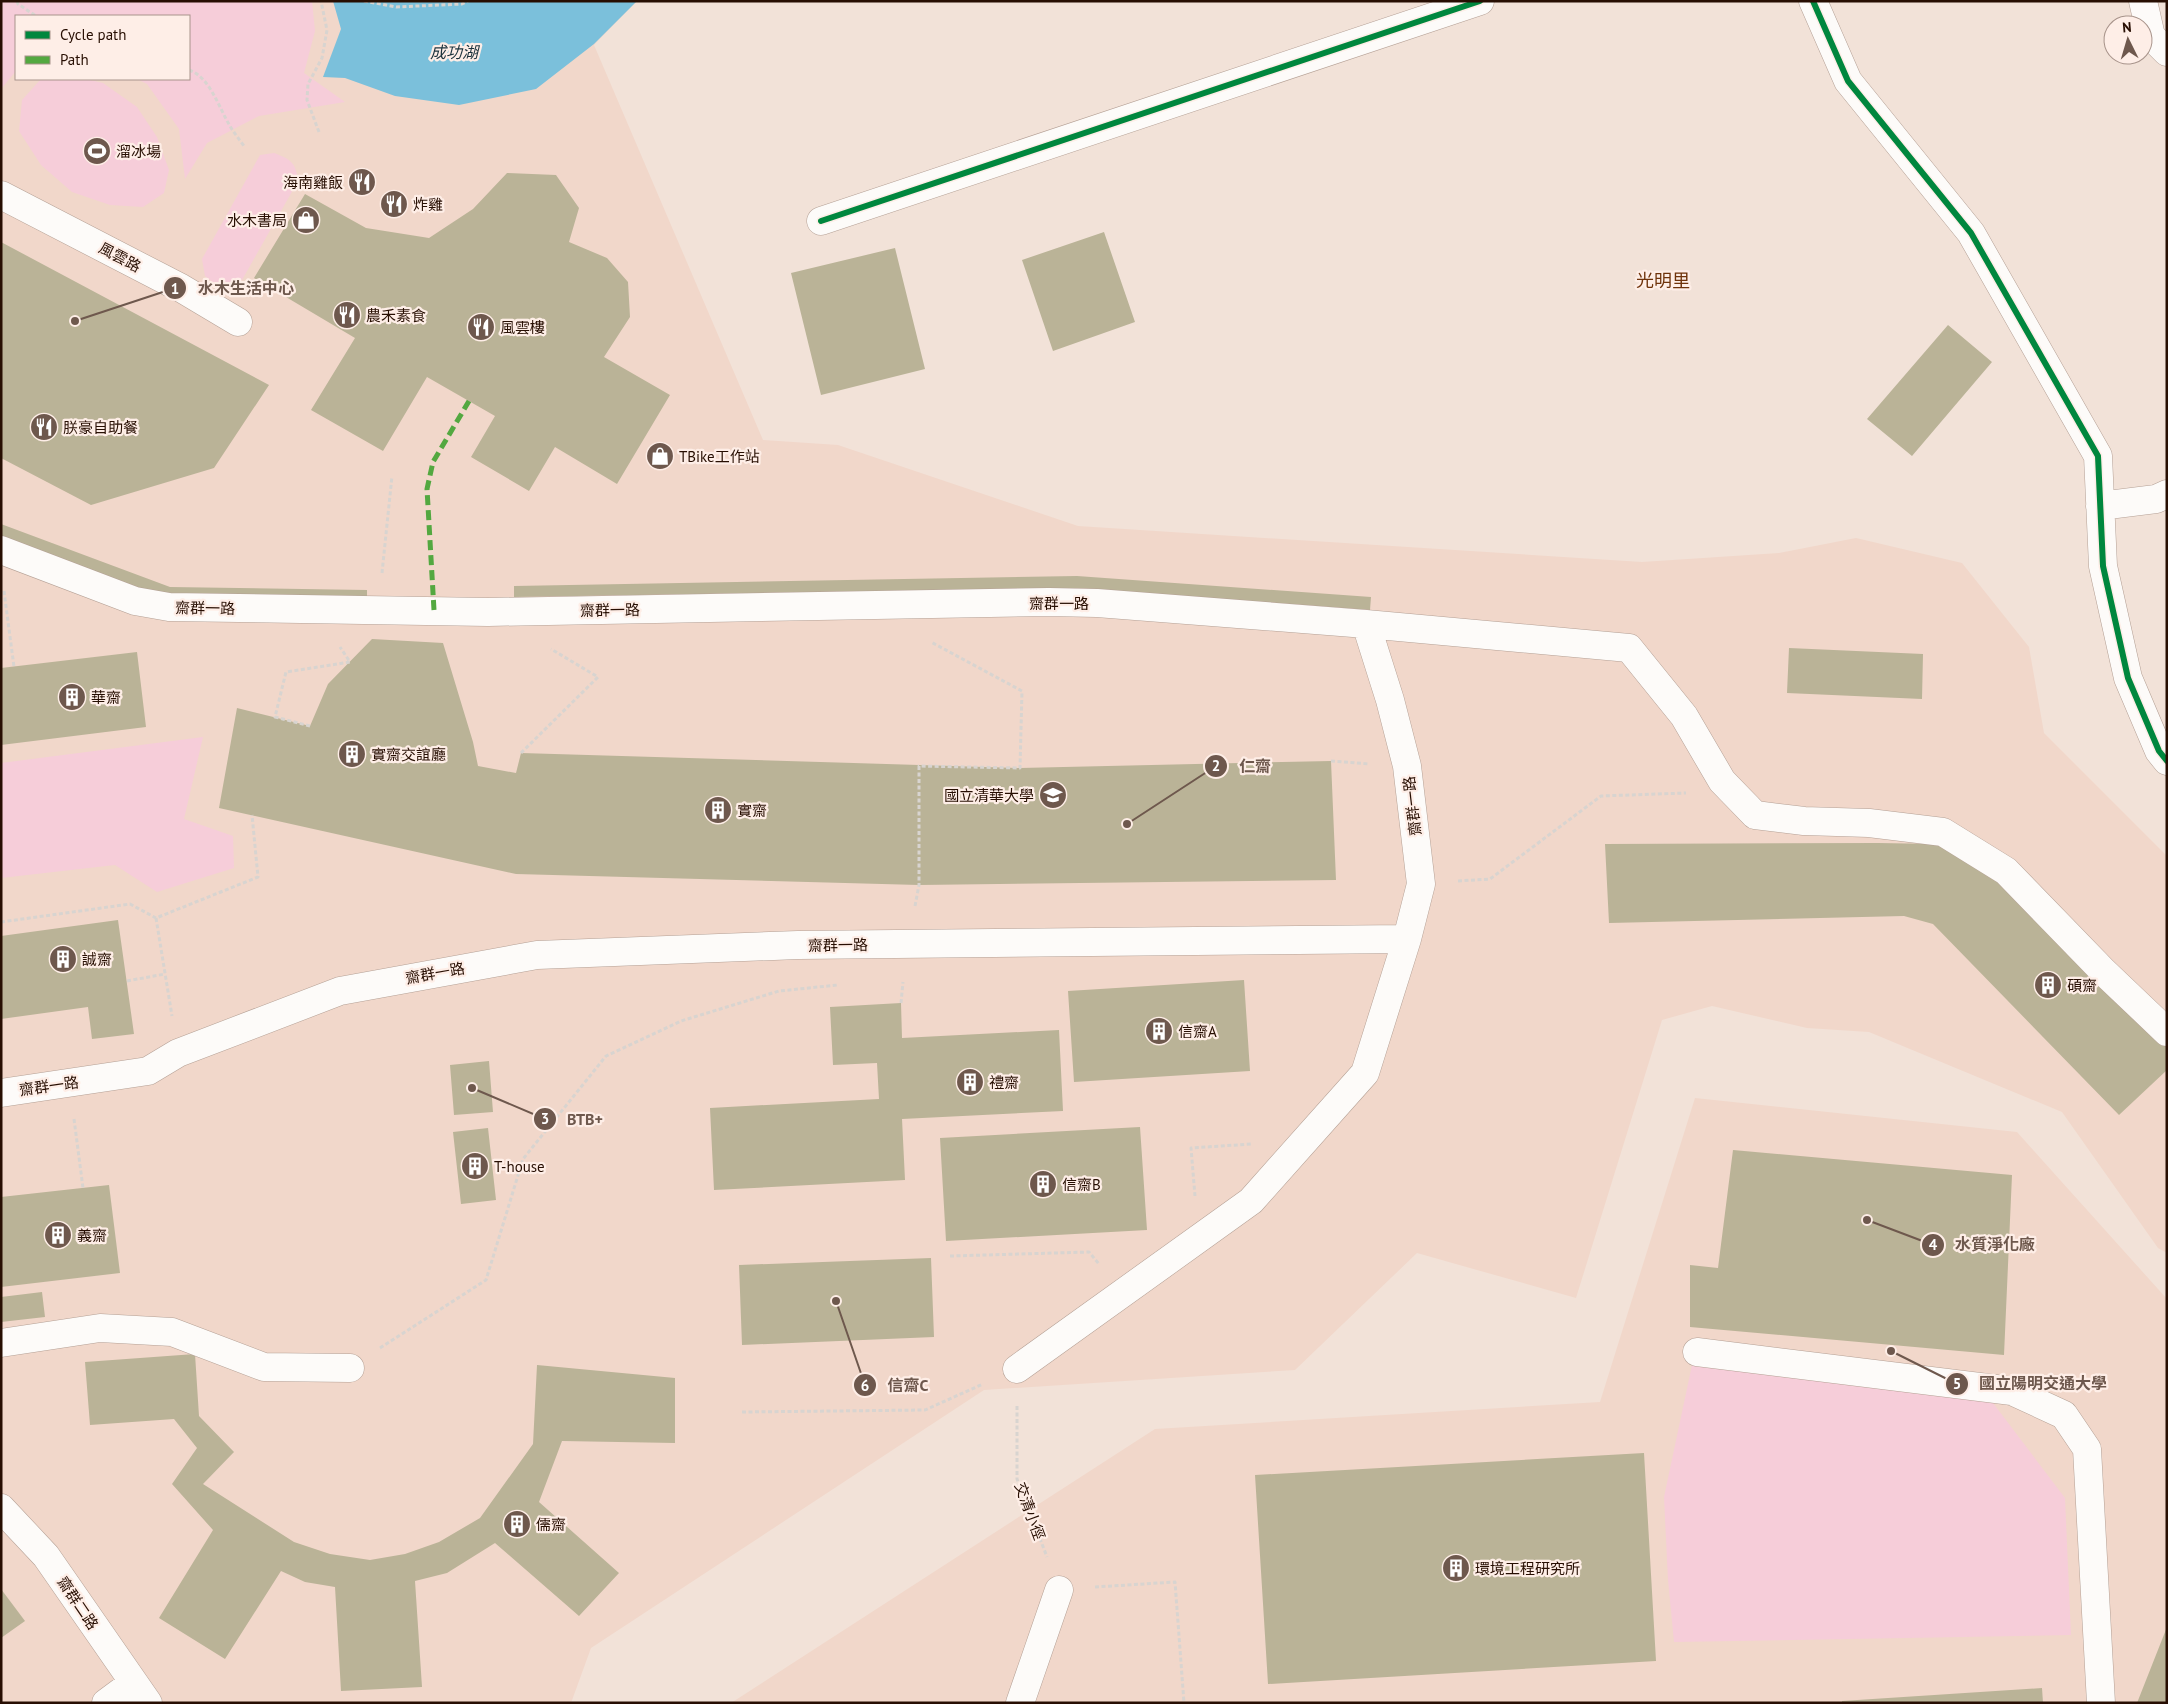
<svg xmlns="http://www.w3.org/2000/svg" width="2168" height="1704" font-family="'PT Sans','Noto Sans TC',sans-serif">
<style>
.built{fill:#f1d7ca;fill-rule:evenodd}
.green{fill:#f6cdd9}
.water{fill:#7bc0db}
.building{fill:#bab397}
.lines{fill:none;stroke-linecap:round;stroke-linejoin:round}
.minor-casing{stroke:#b4a095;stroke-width:29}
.path{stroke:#d8d4d0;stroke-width:3;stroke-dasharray:4 2.5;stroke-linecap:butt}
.minor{stroke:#fdfbf9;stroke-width:28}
.quiet{stroke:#53a840;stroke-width:5;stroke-dasharray:10 5;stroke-linecap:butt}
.cycleway-casing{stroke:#feeee7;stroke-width:9}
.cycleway{stroke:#00873e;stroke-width:6}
.labels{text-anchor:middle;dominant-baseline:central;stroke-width:4.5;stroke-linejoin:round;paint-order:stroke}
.poi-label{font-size:15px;fill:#270e02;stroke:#feeee7;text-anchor:start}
.street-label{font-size:15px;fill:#270e02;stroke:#feeee7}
.water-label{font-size:16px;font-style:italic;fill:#1a313b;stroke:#feeee7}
.quarter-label{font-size:18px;fill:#6f330b;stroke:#feeee7}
.leader{fill:none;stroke:#6e584d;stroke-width:2}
.callout-dot{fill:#6e584d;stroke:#feeee7;stroke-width:2}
.mark-label{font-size:15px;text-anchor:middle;font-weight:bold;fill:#fff}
.callout-label{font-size:16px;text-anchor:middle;font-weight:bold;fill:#6e584d;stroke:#feeee7;stroke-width:4.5;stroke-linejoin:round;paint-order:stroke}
</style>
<rect width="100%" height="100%" fill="#f2e2d8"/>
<path class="built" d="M1,1H637L594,45L763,440L838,445L1078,526L1642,562L1779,553L1856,538L1962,563L2029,647L2044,733L2167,856V1253L2158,1248L2062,1112L1869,1032L1807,1028L1712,1006L1662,1020L1576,1298L1417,1253L1295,1370L984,1390L591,1648L571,1703H1ZM16,16H189V79H16Z
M1695,1098L2017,1132L2167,1299V1703H731L1155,1429L1600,1402Z"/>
<path class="green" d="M1,1H312L315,31L304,73L345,102L259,116L207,143L185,179L179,129L147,84L137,79H189V16H16V71L1,89Z
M41,79H86L103,83L137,107L157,137L169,170L164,193L143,207L110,205L72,192L41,165L19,131L22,100Z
M274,153C290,159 296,162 298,181L242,280L227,287L215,284L205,276L202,259L260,155Z
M203,737L184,819L233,836L234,868L157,892L115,865L1,878V763Z
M1692,1365L1990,1399L2065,1498L2071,1635L1674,1642L1668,1580L1664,1497Z"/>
<path class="water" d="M333,1H637L594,44L536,89L459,105L395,96L345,78L323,77L341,29Z"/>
<path class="building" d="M507,173L556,175L579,208L569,242L607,258L628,282L630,317L604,357L670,395L617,484L555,447L529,491L471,457L495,416L427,377L383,451L311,410L355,338L254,278L305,194L366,228L429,238L473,209Z
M1104,232L1135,322L1053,351L1022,260Z
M1,242L269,385L214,468L91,505L1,458Z
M895,248L925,369L821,395L791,273Z
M1948,325L1992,362L1912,456L1867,419Z
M1,524L170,587L367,590V603L170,599L1,537Z
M1077,576L1371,597L1370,610L1076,588L514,597V586Z
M372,639L443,643L473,742L478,766L516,773L521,753L1020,768L1331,761L1336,880L919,885L516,874L219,808L237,708L310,726L328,684Z
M1789,648L1923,654L1922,699L1787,693Z
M137,652L146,727L1,745V668Z
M1878,843L1936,844L1976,861L2167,1045V1070L2119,1115L1933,924L1904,916L1609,923L1605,844Z
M118,920L134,1034L92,1039L88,1007L1,1019V936Z
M1244,980L1250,1071L1074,1082L1068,991Z
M901,1003L902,1038L1059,1030L1063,1111L902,1119L905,1180L714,1190L710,1108L879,1099L877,1063L833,1065L830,1007Z
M489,1061L493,1112L454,1115L450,1065Z
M1140,1127L1147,1230L946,1241L940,1138Z
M488,1128L496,1200L461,1204L453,1132Z
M1733,1150L2012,1175L2004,1355L1690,1327V1265L1718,1268Z
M109,1185L120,1273L1,1287V1197Z
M931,1258L934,1337L742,1345L739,1265Z
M42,1292L45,1317L1,1322V1297Z
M195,1354L199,1416L234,1452L203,1484L294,1542L330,1554L370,1560L405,1554L439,1542L480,1518L533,1444L537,1365L675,1378V1443L562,1441L539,1502L619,1573L579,1616L495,1543L447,1573L415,1581L422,1687L341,1691L335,1587L305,1582L281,1571L225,1659L159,1618L213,1530L172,1484L197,1448L174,1419L90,1425L85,1362Z
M1644,1453L1656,1661L1268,1684L1255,1475Z
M1,1589L25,1621L1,1638Z
M2167,1627V1703H2137Z
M2042,1688L2043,1703H1842V1701Z"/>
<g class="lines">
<g class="minor-casing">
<path id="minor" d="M1813,1L1848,81L1971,233L2098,456L2103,566L2128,678L2159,751L2167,761
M2143,1L2151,36L2167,52
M1,195L181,288L238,322
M821,221L1480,1
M2100,506L2156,499L2167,494
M1,550L135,601L169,607L488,612L1049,602L1097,603L1366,624L1629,648L1684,716L1722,781L1755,815L1804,821L1869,823L1943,832L2006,871L2104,972L2167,1032
M1,1093L148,1071L178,1053L340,991L537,955L798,945L1407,939L1421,884L1407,766L1390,700L1366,624
M1,1343L100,1328L172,1332L264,1367L350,1368
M1697,1352L2012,1391L2064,1415L2087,1449L2101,1703
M1017,1369L1251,1201L1365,1073L1407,939
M1,1508L46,1556L148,1703
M106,1703L133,1683
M1020,1703L1059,1590"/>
</g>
<path class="path" d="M17,1L18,4L36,16
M364,1L396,7L462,4L468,1
M189,70C210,77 219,108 230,126C234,133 239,139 244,146
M319,132L307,100L308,84L322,58L327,30L321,1
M382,573L392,476
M4,591L14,667
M310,726L275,717L286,672L350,662L340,647
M521,753L598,677L551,649
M1331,761L1369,764
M1458,881L1490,879L1601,796L1686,793
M915,906L919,885V766L1020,768L1022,691L931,642
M156,918L172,1016
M1,922L130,904L156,918L258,877L252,815
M127,981L165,974
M901,1003L903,982
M74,1119L83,1188
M1195,1196L1191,1148L1251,1144
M950,1256L1089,1252L1099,1264
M380,1348L486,1280L523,1159L606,1056L681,1021L779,991L838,985
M1017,1406V1479L1047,1557
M742,1412L925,1410L983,1384
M1095,1587L1175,1582L1184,1703"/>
<use href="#minor" class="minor"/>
<path class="quiet" d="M434,610L427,489L433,462L469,401"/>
<g class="cycleway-casing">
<path id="cycleway" d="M1813,1L1848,81L1971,233L2098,456L2103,566L2128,678L2159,751L2167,761
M821,221L1480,1"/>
</g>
<use href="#cycleway" class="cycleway"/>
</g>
<defs>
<g id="stadium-disc" transform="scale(1.4375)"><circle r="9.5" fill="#6e584d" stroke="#feeee7"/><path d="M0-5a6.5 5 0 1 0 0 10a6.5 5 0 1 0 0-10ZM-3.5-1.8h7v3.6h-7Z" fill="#fff"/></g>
<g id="restaurant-disc" transform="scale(1.4375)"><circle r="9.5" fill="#6e584d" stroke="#feeee7"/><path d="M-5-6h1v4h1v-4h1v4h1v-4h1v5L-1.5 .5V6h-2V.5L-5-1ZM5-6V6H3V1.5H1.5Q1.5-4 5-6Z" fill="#fff"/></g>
<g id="shop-disc" transform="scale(1.4375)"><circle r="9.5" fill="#6e584d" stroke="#feeee7"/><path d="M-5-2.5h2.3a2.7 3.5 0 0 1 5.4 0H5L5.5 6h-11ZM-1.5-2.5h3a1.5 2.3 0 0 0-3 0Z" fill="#fff"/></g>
<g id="building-disc" transform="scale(1.4375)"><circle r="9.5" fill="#6e584d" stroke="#feeee7"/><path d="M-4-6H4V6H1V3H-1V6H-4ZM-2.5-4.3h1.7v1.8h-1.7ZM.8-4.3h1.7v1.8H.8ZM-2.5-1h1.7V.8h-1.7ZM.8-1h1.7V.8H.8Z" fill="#fff"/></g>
<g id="university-disc" transform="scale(1.4375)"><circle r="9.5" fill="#6e584d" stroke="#feeee7"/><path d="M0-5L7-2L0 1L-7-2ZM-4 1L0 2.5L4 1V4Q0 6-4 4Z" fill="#fff"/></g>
</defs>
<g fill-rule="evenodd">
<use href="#stadium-disc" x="97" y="151"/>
<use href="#restaurant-disc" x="362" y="182"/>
<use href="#restaurant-disc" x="394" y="204"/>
<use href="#shop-disc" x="306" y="220"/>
<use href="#restaurant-disc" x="347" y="315"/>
<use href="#restaurant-disc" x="481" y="327"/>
<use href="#restaurant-disc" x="44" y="427"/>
<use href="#shop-disc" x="660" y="456"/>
<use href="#building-disc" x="72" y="697"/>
<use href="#building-disc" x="352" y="754"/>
<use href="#university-disc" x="1053" y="795"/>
<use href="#building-disc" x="718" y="810"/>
<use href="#building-disc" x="63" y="959"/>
<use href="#building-disc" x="2048" y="985"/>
<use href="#building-disc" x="1159" y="1031"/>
<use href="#building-disc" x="970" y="1082"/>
<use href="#building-disc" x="475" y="1166"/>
<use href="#building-disc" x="1043" y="1184"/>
<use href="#building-disc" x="58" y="1235"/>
<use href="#building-disc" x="517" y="1524"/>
<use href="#building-disc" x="1456" y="1568"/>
</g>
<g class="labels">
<g class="poi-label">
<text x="116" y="151">溜冰場</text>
<text x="343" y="182" text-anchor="end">海南雞飯</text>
<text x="413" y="204">炸雞</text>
<text x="287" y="220" text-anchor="end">水木書局</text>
<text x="366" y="315">農禾素食</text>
<text x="500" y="327">風雲樓</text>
<text x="63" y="427">朕豪自助餐</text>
<text x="679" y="456">TBike工作站</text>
<text x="91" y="697">華齋</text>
<text x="371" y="754">實齋交誼廳</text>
<text x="1034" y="795" text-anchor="end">國立清華大學</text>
<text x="737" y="810">實齋</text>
<text x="82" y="959">誠齋</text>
<text x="2067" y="985">碩齋</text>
<text x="1178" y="1031">信齋A</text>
<text x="989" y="1082">禮齋</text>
<text x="494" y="1166">T-house</text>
<text x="1062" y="1184">信齋B</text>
<text x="77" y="1235">義齋</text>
<text x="536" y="1524">儒齋</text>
<text x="1475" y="1568">環境工程研究所</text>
</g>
<g class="street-label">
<text transform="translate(120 257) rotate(28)">風雲路</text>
<text x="1059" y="603">齋群一路</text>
<text transform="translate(205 608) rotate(1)">齋群一路</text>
<text transform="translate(610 610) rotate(-1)">齋群一路</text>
<text transform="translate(1412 806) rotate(-97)">齋群一路</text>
<text transform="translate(838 945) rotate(-1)">齋群一路</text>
<text transform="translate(435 973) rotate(-10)">齋群一路</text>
<text transform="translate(49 1086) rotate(-8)">齋群一路</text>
<text transform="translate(1030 1511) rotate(70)">交清小徑</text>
<text transform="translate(78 1603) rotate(56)">齋群二路</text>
</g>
<g class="water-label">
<text x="454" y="52">成功湖</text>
</g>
<g class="quarter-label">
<text x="1663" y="280">光明里</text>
</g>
</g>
<path class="leader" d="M75 321L175 288M1127 824L1216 766M472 1088L545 1119M1867 1220L1933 1245M1891 1351L1957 1384M836 1301L865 1385"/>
<g class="callout-dot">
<circle cx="75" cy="321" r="5"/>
<circle cx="1127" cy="824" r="5"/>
<circle cx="472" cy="1088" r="5"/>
<circle cx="1867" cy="1220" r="5"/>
<circle cx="1891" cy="1351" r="5"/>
<circle cx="836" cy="1301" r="5"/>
<circle cx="175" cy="288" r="12"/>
<circle cx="1216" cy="766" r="12"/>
<circle cx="545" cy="1119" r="12"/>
<circle cx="1933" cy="1245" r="12"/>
<circle cx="1957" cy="1384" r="12"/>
<circle cx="865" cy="1385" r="12"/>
</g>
<g class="mark-label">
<text x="175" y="294">1</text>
<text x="1216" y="771">2</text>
<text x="545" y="1124">3</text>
<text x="1933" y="1250">4</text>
<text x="1957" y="1389">5</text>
<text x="865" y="1391">6</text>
</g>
<g class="callout-label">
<text x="246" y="294">水木生活中心</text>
<text x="1255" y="772">仁齋</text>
<text x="585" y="1125">BTB+</text>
<text x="1995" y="1250">水質淨化廠</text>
<text x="2043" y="1389">國立陽明交通大學</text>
<text x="908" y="1391">信齋C</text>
</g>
<rect width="2168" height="1704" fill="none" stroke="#270e02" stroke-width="5"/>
<rect x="15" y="15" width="175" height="65" fill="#feeee7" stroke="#a8948b"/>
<rect x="25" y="31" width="25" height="8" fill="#00873e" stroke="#a8948b"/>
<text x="60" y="40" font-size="15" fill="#270e02">Cycle path</text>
<rect x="25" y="56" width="25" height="8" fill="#53a840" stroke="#a8948b"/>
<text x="60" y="65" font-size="15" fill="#270e02">Path</text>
<g transform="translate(2128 40) rotate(355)"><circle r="24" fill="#feeee7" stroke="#a8948b"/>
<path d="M0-4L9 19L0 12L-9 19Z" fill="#6e584d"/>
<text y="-8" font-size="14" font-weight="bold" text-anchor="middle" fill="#270e02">N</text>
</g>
</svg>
